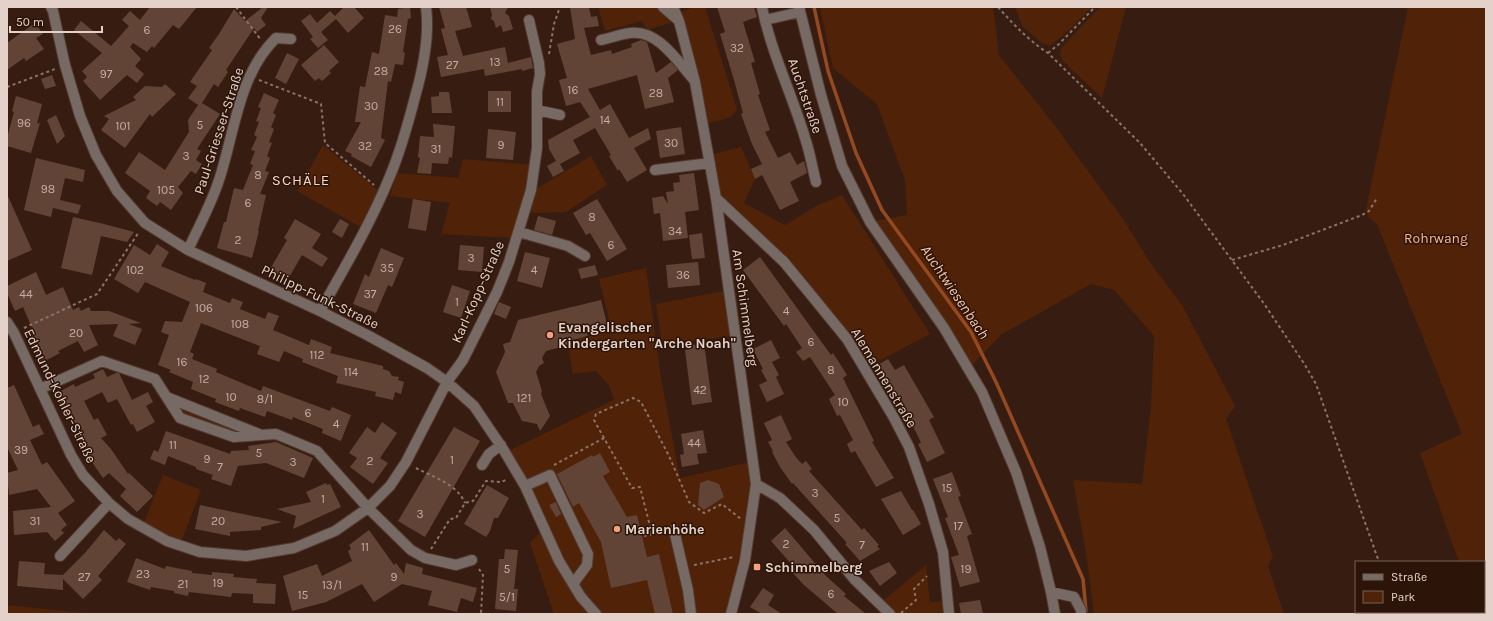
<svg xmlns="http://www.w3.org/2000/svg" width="1493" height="621" font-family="Karla,sans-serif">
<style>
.green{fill:#502208}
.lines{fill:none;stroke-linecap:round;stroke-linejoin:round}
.stream{stroke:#944921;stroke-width:3.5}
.building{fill:#624437}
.minor-casing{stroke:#533a2f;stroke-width:12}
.path{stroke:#8a746a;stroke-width:2;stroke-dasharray:3 3;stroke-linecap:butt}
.minor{stroke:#776963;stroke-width:10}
.poi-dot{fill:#f1a17c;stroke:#2d1408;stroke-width:1.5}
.labels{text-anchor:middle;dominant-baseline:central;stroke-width:3;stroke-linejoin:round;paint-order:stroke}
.number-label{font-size:12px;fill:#c4aea5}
.street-label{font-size:14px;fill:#e4d2ca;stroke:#2d1408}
.park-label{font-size:14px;fill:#f8b698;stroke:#2d1408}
.poi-label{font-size:14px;font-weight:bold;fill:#e4d2ca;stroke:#2d1408;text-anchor:start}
.neighbourhood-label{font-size:15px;letter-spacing:1px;fill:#f4d5c7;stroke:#2d1408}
.water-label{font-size:15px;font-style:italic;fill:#f4c8b3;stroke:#2d1408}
</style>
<rect width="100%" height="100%" fill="#371d11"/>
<path class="green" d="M598,7H667L673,22L647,30L642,21L605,31Z
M695,7H705L737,109L731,117L705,124L679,12Z
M820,7H993L999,55L1056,127L1123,219L1151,264L1182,305L1235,406L1226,419L1273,557L1268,566L1284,614H1094L1086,553L1073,480L1142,484L1151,407L1154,336L1114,290L1091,284L1002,334L968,369L870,222L907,215L905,180L877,104L833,68Z
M1015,7H1092L1069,30L1050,46L1042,43L1022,26Z
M1100,7H1126L1102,98L1063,61L1060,55L1061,48Z
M1408,7H1486V614H1477V612H1484V562H1459L1420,453L1462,434L1377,224L1369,218L1366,209Z
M323,145L380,192L362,228L297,191Z
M741,147L755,179L744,203L785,225L818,205L842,195L930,334L869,366L850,336L718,196L710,155Z
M591,156L607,185L566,212L528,213L533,191Z
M463,159L533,165L513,238L441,234L450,203L390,196L397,173L458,178Z
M646,268L661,378L680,478L750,462L753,484L743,560L728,614H599L582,595L508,451L614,400L609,385L596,371L573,374L568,345L569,341L612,331L599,279Z
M724,291L730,336L662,345L656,304Z
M169,398L261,435L234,437L180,418Z
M163,475L201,490L181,542L143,525Z
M542,530L592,614H554L530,543Z
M926,565L930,602L948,601L949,614H890L879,604Z
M7,605L94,614H7Z"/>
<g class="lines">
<path class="stream" d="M814,7L828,71L856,153L882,210L971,332L996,382L1083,579L1086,611"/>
</g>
<path class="building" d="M150,7H197L179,29L173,25L154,48L152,46L147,52L133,43L130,47L141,59L135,66L144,74L137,83L127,75L100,100L83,81L87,77L82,71L102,53L74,30L81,21L111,46L129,26L122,20L130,11L140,20Z
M263,7H268L261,18L266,25L257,32L254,28L226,70L228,72L218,87L214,84L202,103L220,114L197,149L201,151L196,160L202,164L196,174L191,171L178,187L183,193L171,210L160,202L157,206L146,198L150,191L125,173L139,152L165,170L189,132L188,120L198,105L188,98L197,86L190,82L212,50L209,48L219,34L234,9L245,21Z
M344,7H354L364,18L348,33L336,19L321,32L328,40L318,48L310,39L313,37L301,21L310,14L317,23L330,11L335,16Z
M410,7L411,18L408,19L403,52L405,53L403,65L395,64L391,82L388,81L381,138L385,140L371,167L351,156L352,154L345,151L361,122H355L360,86L365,87L372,52L379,54L385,15L397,17L398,9Z
M439,7H466L472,27L455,31L463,56L505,47L508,63L531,57L533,68L522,71V69L485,76L484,69L441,77L437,57L448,55L441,29L445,28Z
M490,7H508L505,13L509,16L513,29L503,32L501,25L496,28L494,21L491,19L492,15Z
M570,7H589L591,17L597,16L599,26L584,28L591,55L611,50L612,54L632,47L631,44L641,40L647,42L656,73L671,62L678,70L668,78L674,102L645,109L637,75L588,89L600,110L610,104L629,138L648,128L651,139L634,148L647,170L627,182L619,169L618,171L609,156L611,155L595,128L573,140L580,153L560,164L564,171L553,177L547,166L556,161L549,149L548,140L590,117L580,102L566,106L559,80L567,78L557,44L575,39Z
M717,7H754L757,17L743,22L755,62L751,63L760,94L758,95L770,130L765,132L778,158L790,152L797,165L804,161L807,173L790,182L799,201L780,210L762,175L755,179L751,169L762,164L752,144L741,114L743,113L734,80L720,34L725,32Z
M35,23L43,34L36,38L44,49L26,61L24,58L7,70V43Z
M324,45L339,62L329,71L331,73L322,81L319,78L315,81L301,65Z
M287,53L299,59L286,84L275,78Z
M52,75L56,86L45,89L41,79Z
M165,84L176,94L152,117L150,114L125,148L101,130L109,119L104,116L136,100L133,97L145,86L162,87Z
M488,91H511V112H488Z
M439,92H449L452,113H432L431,97L439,96Z
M264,93L279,100L273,113L276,115L271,127L274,129L269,142L272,143L267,156L270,158L265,171L269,172L260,194L266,195L258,231H259L252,258L217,248L224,222H226L234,188L243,190L253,165L250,164L255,151L251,150L257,137L254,135L259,122L256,121L261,108L258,107Z
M16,96L42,104L37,124L40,123L31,153L7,146V138L14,112L12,111Z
M56,115L65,136L57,144L47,120Z
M433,124L455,126L452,158L449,157L448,164L432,163L431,174L417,173L420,158L418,157L420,136L434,137Z
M681,127L685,154L660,158L656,131Z
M488,129L516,132L513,160L486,158Z
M36,158L85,170L83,182L65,178L60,200L81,205L78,214L53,208L51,217L24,210Z
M694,173L699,210L685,212L688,238L663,241L660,213L654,214L652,198L663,196L668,204L666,192L674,191L673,183L680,182L679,175Z
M7,194L32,250L7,261Z
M413,199L431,202L426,231L408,228Z
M597,199L627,249L607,261L590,233L586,235L573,213Z
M538,216L556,221L552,235L534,230Z
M73,217L104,224L134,232L127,242L101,236L92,275L61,268Z
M295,219L321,234L312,248L328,258L322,267L302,255L287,281L269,271L287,240L284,238Z
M340,219L349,224L342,238L332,232Z
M702,233L705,258L692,259L689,235Z
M157,244L169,252L161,266L195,280L196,279L206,283L203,292L230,303L232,298L243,302L240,309L265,319L268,312L279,316L273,330L309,345L311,339L332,347L330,353L383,366V369L389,371L392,376L399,377L398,380L404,382L401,394L395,392L393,400L375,396L376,392L336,383L338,376L302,362L303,359L284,351L279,362L257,354L260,346L201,323L190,352L194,354L192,359L217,369L216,372L261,391L263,386L330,411L332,407L351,415L341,441L322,433L323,429L293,417L292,420L267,411L265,417L240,408L239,411L215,402L216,399L191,389L193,382L169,372L171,370L158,365L169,335L161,332L165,321L182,322L190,302L145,282L138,293L114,279L134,245L150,255Z
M460,245L484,247L482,272L458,270Z
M381,248L404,258L392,287L388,285L376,313L353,304L365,274L369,277Z
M525,252L550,258L542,288L517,281Z
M760,257L831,355L833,353L847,375L843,378L874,441L872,442L894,478L876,487L855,451L851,453L847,444L853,440L840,415L837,416L829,399L835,395L810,357L803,361L796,352L802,348L786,324L784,326L743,270Z
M698,262L700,285L668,288L666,265Z
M595,265L598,275L581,279L578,269Z
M36,272L46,295L63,287L73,310L79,307L81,311L89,307L91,311H109L141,323L129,324L142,329L135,345L113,336L118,324L89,325L98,345L84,352L78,341L58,351L60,353L41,363L32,344L36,342L30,331L33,330L23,307L15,311L7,293V286Z
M452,285L470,291L461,318L443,312Z
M601,300L608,328L587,333L588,336L569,341L568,345L546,351L542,358L544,363L539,366L536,372L542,391L541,394L550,416L540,431L537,424L522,421L513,403H508L496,372L505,352L503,344L510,342L518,320Z
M499,302L511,307L506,319L494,314Z
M771,340L780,358L772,362L779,375L776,377L784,394L767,402L759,385L767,381L761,370L763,369L753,349Z
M704,343L712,402L692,405L685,350L693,348V345Z
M888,359L895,370L904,365L934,417L929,420L945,453L927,462L918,444L921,443L918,436L898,399L895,401L880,374L882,373L878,365Z
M103,369L107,377L116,373H119L132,400L148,392L153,402L146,406L155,422L137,432L133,424L131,425L117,399L108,403L102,392L84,401L94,420L98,418L107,435L101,438L111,449L128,474L129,473L153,496L137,512L120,496L126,489L109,473L103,478L87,455L74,430L77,428L68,410L64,412L55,394L74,384L75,387L95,378L93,374Z
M14,385L33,427L39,424L44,434L30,440L42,465L47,462L75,501L58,513L67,525L61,530L64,533L55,541L47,532L14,535L13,511L51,507L37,489L9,495L7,473L18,470L7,447V388Z
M781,415L792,439L786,442L795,456L802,464L806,461L812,469L809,471L862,530L864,528L879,545L877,546L880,549L860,561L845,544L847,543L793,483L792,484L780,467L772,452L773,451L768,442L772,440L764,423Z
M382,422L397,433L380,458L388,463L373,484L350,467L357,458L349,453L367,427L375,433Z
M454,427L480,441L425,537L398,521Z
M703,430L707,453L697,454L699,464L682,467L680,455L684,454L681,434Z
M166,431L230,454L231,451L249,450L248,446L276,442L313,458L304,478L266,463L238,466L231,486L211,479L213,475L196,469V467L168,456L165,465L150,459L154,450L158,452Z
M600,453L610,472L603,476L627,517L637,515L647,557L659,554L673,614H655L647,580L611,588L601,542L579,503L573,507L557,474L592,455L593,457Z
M952,472L961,496L958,497L972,534L967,536L980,582L960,587L951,557L959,555L945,518L948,517L933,479Z
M708,480L719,484L724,497L704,510L698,505L700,483Z
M326,483L327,485L330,484L341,507L293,529L296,516L277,509L311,502L306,492Z
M487,485L509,498L498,518H494L490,531L486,537L464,524Z
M901,491L912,510H913L921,524L903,535L881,499Z
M556,502L561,514L556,517L549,505Z
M200,505L214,508L282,522L261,527V530L230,532V536L195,529Z
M785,528L826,576L846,594L844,596L866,614H838L804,585L791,571L795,568L771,541Z
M104,530L116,541L119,538L126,544L98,576L102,580L83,599L63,579V590L17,586L19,561L45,563L44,574L63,575L85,553Z
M369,530L394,565L396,563L404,574L406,563L423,568L422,574L477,588L473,602L461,598L457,612L428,605L432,591L402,584L374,602L362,584L326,602L292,611L283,576L317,564L322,576L352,561L348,551L351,549L349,545Z
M505,549L518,550L514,589H518L516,611L495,609L499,559H504Z
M136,558L165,569L166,566L192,571V573L212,575V572L234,574L233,577L257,579L256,583L276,584L275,604L253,603V594L232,593L231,597L189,592L188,596L174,593V591L151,587L150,590L127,582Z
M889,562L897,573L880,586L869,571Z
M763,588L774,595L768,605L782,614H762L750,607Z
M980,600L983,614H961L959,603Z"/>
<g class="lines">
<g class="minor-casing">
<path id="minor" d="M51,7L53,11L65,65L80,116L96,155L117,191L145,223L188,250L320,311L369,336L427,368L447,382L474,406L503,449L525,486L559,561L581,597L596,614
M663,7L678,20
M673,7L679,21L695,82L716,198L756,484L745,560L731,614
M762,7C771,52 792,94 805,138C810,152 812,167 816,182
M799,7L821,95L842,166L870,222L944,328L982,392L1016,472L1040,547L1051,592L1055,614
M765,20L800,12
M601,40C610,38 621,34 630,33C658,29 678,62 694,80
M537,110L560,115
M655,170L710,163
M716,198L784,262L816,301L847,339L894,418L909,447L929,504L943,552L949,614
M519,232L568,246L585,256
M188,250C199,226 212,203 220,177C235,130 239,74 276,38L291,39
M320,311C345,267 371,223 390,176C401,150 408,124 415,97C423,69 430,37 426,7
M7,322L14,333L71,455L83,475L109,503L128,519L167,541L200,552L246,556L294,548L335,531L368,508L390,486L406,462L447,382L463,360L497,292L509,262L531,190L537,148V91L540,74L539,63L529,20
M40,389L102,361L155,379L180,418L234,437L276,434L317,451L368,508L411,550L425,558L456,565L472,560
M169,398L259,434
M482,465L489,454L501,445
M756,484L780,498L814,530L855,580L890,614
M525,486L550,475L588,554L587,565L573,584
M674,530L688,590L691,614
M60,556L109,503
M1051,592L1074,597L1081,610V614"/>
</g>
<path class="path" d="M236,7L261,40
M998,7C1013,24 1028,40 1048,53L1140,143L1183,194L1265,305L1305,365L1316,384L1379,562
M1048,53L1059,44L1095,7
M549,54L554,24L560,7
M259,80L321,104L325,143L374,185
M7,87L55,69
M1232,260L1283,245L1362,215L1369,211L1377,198
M24,328L97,294L139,232
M604,438L594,420L596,414L633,398L641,402L669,456L689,502L704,513L722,504L741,519
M554,465L604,438L632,488L640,487L652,534
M416,468C433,477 457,484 465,503
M644,536L663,532
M431,549L450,519L456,518L465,503L473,501L486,481L501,482L508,479
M694,565L734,557
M479,569L483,575L481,614
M1396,612L1397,614
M901,613L916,600L914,589L927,576"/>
<use href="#minor" class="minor"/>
</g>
<g class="poi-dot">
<circle cx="550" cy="335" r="4"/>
<circle cx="617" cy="529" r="4"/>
<rect x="753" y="563" width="8" height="8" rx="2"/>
</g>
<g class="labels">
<g class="number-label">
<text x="395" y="29">26</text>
<text x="147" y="30">6</text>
<text x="737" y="48">32</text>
<text x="495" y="62">13</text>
<text x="452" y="65">27</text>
<text x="381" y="71">28</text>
<text x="106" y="74">97</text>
<text x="573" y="90">16</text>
<text x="656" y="93">28</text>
<text x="500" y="102">11</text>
<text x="371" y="106">30</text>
<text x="605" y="120">14</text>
<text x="24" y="123">96</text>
<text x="200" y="125">5</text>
<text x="123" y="126">101</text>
<text x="671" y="143">30</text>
<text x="501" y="145">9</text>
<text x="365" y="146">32</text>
<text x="436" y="149">31</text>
<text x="186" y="156">3</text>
<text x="258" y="175">8</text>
<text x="48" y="189">98</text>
<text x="166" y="190">105</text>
<text x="248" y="203">6</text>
<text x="592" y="217">8</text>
<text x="675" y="231">34</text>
<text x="238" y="240">2</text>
<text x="611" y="245">6</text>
<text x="471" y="258">3</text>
<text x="387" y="268">35</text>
<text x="135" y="270">102</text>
<text x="534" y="270">4</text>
<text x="683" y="275">36</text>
<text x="26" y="294">44</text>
<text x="370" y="294">37</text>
<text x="457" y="302">1</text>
<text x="204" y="308">106</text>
<text x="786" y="311">4</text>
<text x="240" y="324">108</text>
<text x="76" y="333">20</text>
<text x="811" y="342">6</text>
<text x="317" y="355">112</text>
<text x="182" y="362">16</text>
<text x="831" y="370">8</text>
<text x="351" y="372">114</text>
<text x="204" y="379">12</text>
<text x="700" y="390">42</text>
<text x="231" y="397">10</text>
<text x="524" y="398">121</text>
<text x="265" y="399">8/1</text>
<text x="843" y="402">10</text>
<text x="308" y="413">6</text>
<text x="336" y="424">4</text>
<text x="694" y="443">44</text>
<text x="173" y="445">11</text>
<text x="21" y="450">39</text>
<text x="259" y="453">5</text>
<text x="207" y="459">9</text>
<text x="452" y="460">1</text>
<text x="370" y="461">2</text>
<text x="293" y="462">3</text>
<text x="220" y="467">7</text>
<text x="947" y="488">15</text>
<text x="815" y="493">3</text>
<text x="323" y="499">1</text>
<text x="420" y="514">3</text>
<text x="837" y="518">5</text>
<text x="35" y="521">31</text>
<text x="218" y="521">20</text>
<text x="958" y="526">17</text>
<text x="786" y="544">2</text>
<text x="862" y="545">7</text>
<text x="365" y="547">11</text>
<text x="507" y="569">5</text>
<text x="966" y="569">19</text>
<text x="143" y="574">23</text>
<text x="84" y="577">27</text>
<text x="394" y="577">9</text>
<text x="218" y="583">19</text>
<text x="183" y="584">21</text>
<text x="332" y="585">13/1</text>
<text x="831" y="594">6</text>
<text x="303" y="595">15</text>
<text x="507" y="597">5/1</text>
</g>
<g class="street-label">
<text transform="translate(805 96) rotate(71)">Auchtstraße</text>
<text transform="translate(219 131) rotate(-72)">Paul-Griesser-Straße</text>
<text transform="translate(478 292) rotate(-66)">Karl-Kopp-Straße</text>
<text transform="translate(320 297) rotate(26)">Philipp-Funk-Straße</text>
<text transform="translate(745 308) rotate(82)">Am Schimmelberg</text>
<text transform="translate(884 378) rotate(59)">Alemannenstraße</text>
<text transform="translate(60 396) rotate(64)">Edmund-Kohler-Straße</text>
</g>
<g class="park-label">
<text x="1436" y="238">Rohrwang</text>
</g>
<g class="poi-label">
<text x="558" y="327">Evangelischer<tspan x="558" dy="16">Kindergarten "Arche Noah"</tspan></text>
<text x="625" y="529">Marienhöhe</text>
<text x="765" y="567">Schimmelberg</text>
</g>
<g class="neighbourhood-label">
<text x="301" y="180">SCHÄLE</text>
</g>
<g class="water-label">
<text transform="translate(955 292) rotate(56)">Auchtwiesenbach</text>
</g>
</g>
<rect width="1493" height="621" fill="none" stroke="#e4d2ca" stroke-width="16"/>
<rect x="1355" y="561" width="130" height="52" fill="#2d1408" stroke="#766056"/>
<rect x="1363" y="574" width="20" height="6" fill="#776963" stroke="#766056"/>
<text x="1391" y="581" font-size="12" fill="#e4d2ca">Straße</text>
<rect x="1363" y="591" width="20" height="12" fill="#502208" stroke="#766056"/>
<text x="1391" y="601" font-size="12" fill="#e4d2ca">Park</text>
<path d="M10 26v6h92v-6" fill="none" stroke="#e4d2ca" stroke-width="2"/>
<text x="16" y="26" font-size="12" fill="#e4d2ca" stroke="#2d1408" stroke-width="3" paint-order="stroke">50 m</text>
</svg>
